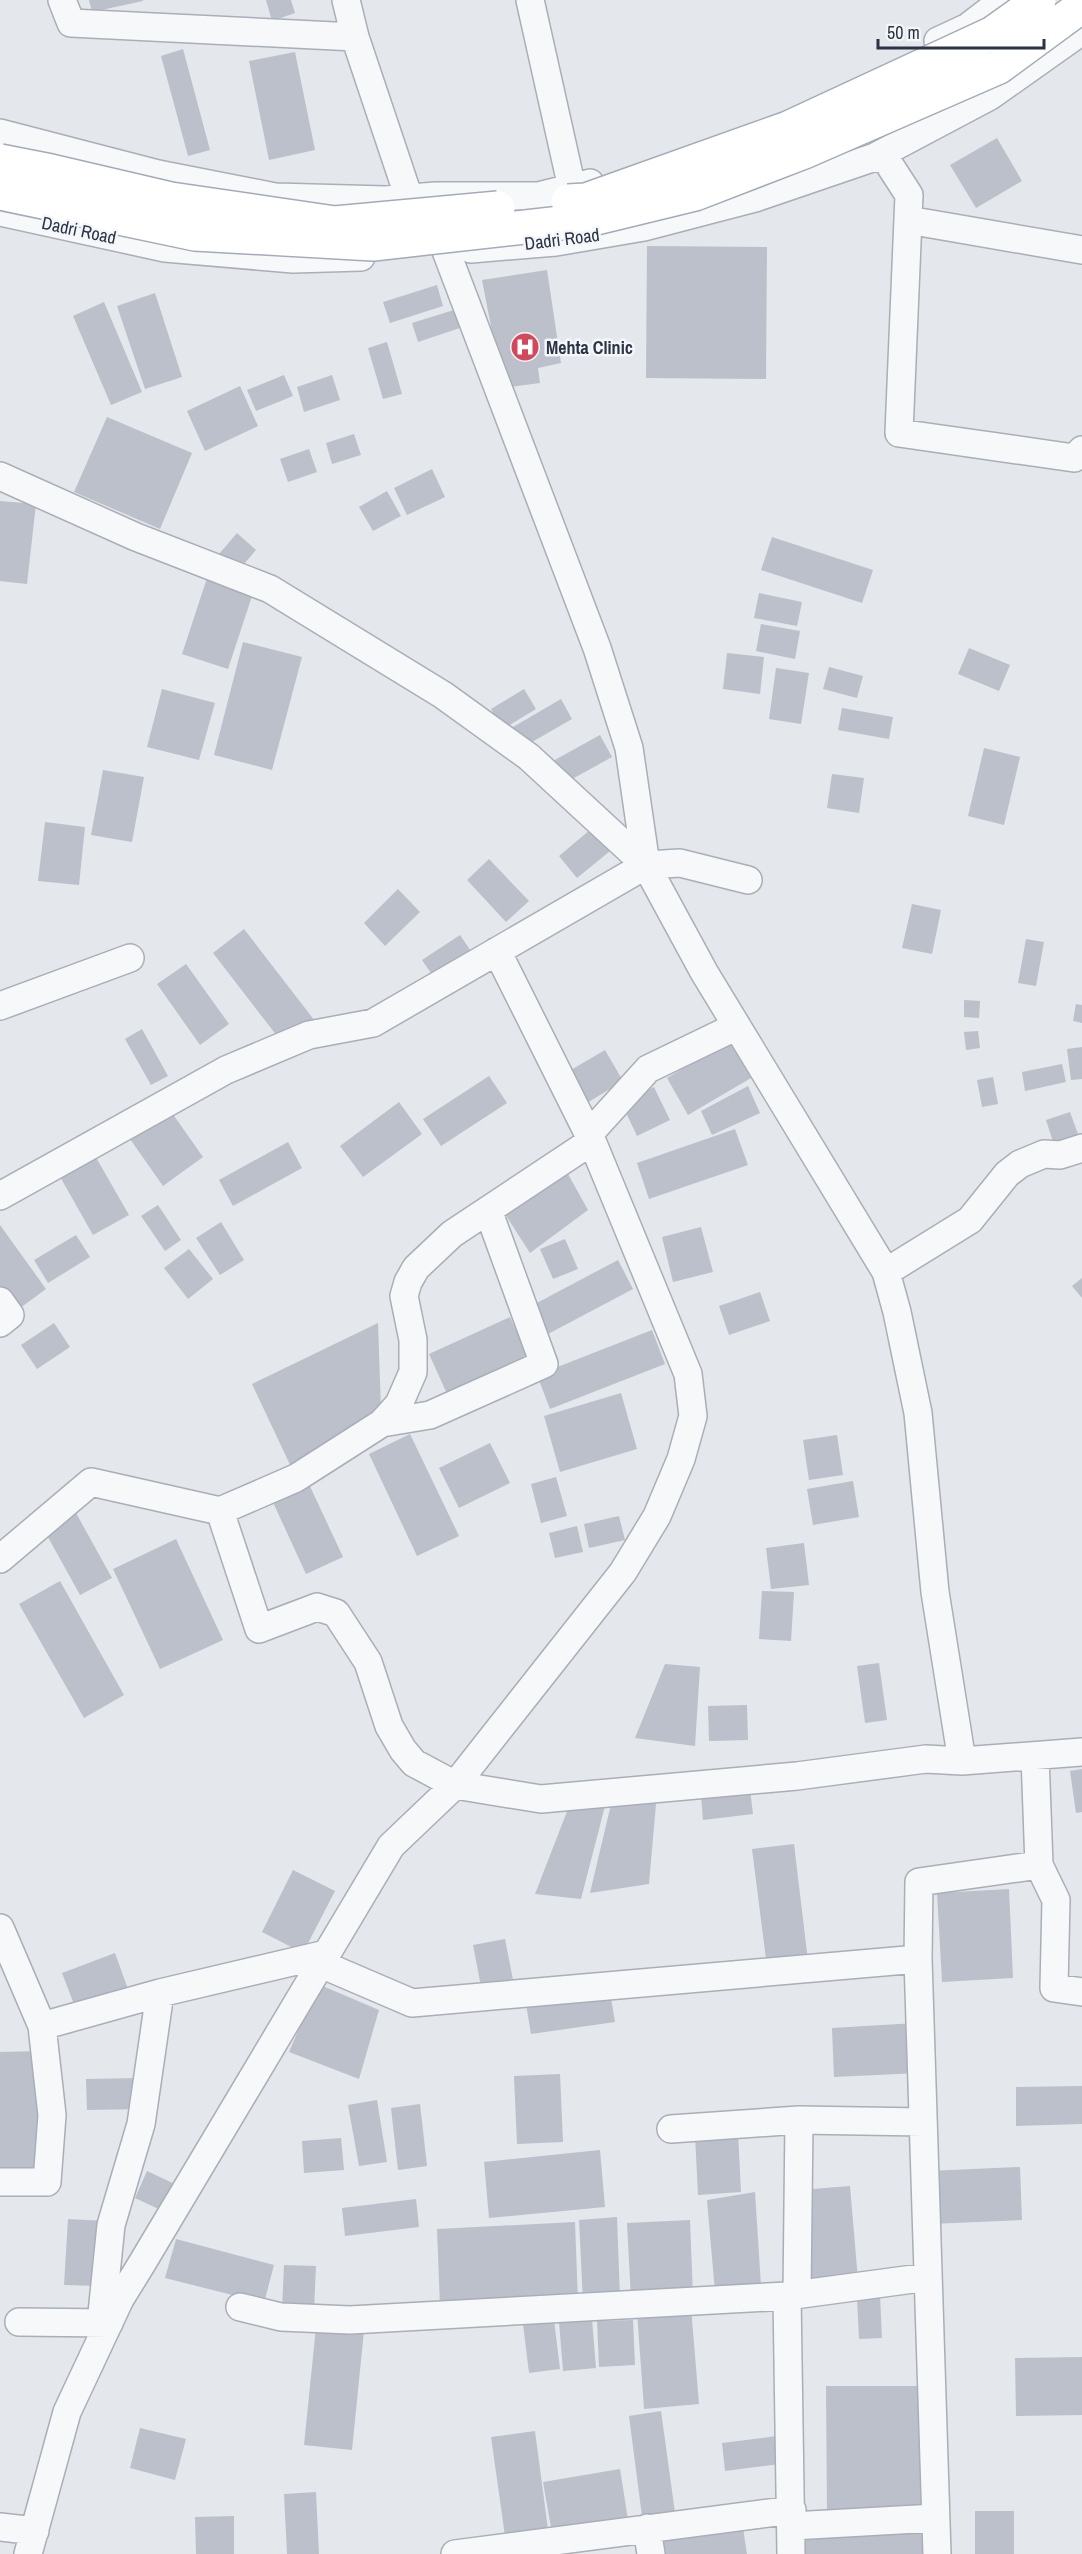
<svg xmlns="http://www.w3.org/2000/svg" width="1082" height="2554" font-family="'Archivo Narrow',sans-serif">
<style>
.building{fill:#bbc0ca}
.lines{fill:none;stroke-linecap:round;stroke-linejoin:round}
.minor-casing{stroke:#a9aeb7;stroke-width:30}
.minor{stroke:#f7f8fa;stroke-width:27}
.major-bridge-casing{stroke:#a3abb8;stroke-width:36;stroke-linecap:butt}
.major-bridge{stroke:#fff;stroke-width:33}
.labels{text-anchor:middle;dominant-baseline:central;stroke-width:5;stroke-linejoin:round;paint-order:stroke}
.street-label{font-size:18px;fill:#2b3445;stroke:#f4f6f9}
.poi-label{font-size:18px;font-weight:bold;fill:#2b3445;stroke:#f4f6f9;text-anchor:start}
</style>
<rect width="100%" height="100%" fill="#e4e7ec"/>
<path class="building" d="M89,0H143V1L92,12Z
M266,0H291L295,13L272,21Z
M183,49L210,150L188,156L161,56Z
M295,52L315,150L269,160L249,61Z
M997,138L1022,181L976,208L950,165Z
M647,246L767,247L766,379L646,378Z
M547,270L561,363L538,368L540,383L503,388L482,280Z
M437,285L443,306L390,323L383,302Z
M155,293L182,377L145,389L117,306Z
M104,302L142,392L111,405L73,316Z
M454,310L460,328L418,342L412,323Z
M387,342L402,394L383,399L368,348Z
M284,375L293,396L256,411L247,390Z
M332,375L340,400L304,412L297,387Z
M240,386L258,426L205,451L187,411Z
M107,417L192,453L160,529L74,492Z
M354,434L361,455L332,464L326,443Z
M309,449L317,472L288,482L280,459Z
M432,469L445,497L407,515L394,488Z
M387,491L401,516L373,531L359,507Z
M0,501L36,504L27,584L0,581Z
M237,533L256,550L238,571L219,554Z
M772,537L873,570L862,603L761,570Z
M209,572L255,587L228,669L182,654Z
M759,593L802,602L797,626L754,618Z
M761,624L800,631L795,659L756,651Z
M243,642L302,657L272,770L214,755Z
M969,648L1010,665L999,691L958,674Z
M727,653L764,657L760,694L723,689Z
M829,667L863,676L857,698L823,689Z
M776,668L809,673L801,724L769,719Z
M162,689L215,703L199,760L147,747Z
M524,689L536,709L503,729L491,709Z
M561,699L572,719L525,746L513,727Z
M842,708L893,717L889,739L838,730Z
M600,735L612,757L565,783L553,761Z
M984,748L1020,757L1004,825L968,816Z
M103,770L144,777L132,842L91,835Z
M832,774L864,778L859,813L827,808Z
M45,822L85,827L79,885L38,881Z
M597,824L615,847L577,878L559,856Z
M489,859L529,901L506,922L467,880Z
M398,889L420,912L385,946L364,923Z
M912,904L941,910L932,954L902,948Z
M244,929L315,1021L284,1045L213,953Z
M460,935L475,957L437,982L422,960Z
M1026,939L1044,942L1036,986L1018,983Z
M186,964L229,1024L200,1045L157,984Z
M964,1000L980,1001L979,1018L964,1017Z
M1076,1004L1082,1005V1023L1073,1021Z
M142,1029L168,1076L151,1085L125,1039Z
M978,1031L980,1048L966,1050L964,1032Z
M729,1041L751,1078L688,1115L667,1078Z
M1082,1047V1079L1071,1080L1067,1049Z
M605,1050L623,1081L582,1106L564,1074Z
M1062,1064L1066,1082L1025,1091L1022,1072Z
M489,1076L507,1103L441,1146L423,1119Z
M993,1077L998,1104L982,1107L977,1080Z
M748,1086L760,1113L712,1135L701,1111Z
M654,1087L670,1120L637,1136L621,1102Z
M399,1102L422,1134L363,1177L340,1146Z
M170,1110L203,1157L163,1186L130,1139Z
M1070,1112L1082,1145L1057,1154L1046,1120Z
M735,1129L748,1165L649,1199L637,1163Z
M288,1142L302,1168L233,1206L219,1180Z
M94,1154L129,1215L93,1235L59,1175Z
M568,1174L588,1210L530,1253L505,1214Z
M158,1205L181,1240L165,1251L141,1216Z
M221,1222L244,1260L220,1275L196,1238Z
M0,1225L46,1289L12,1314L0,1298Z
M701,1227L713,1272L673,1282L662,1237Z
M76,1235L90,1257L48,1283L34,1260Z
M565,1239L578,1269L553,1279L540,1249Z
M189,1249L213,1279L188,1299L164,1268Z
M618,1260L633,1289L548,1334L533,1305Z
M1082,1278V1298L1072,1286Z
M760,1292L770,1321L729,1335L719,1306Z
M510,1317L529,1359L448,1396L429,1354Z
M54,1323L70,1347L37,1369L21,1345Z
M378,1323L381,1410L293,1471L252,1384Z
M652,1330L665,1364L550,1409L537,1375Z
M621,1393L637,1449L560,1472L544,1416Z
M410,1434L459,1536L417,1556L369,1454Z
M837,1435L843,1475L809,1480L803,1440Z
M490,1443L510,1483L459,1508L439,1468Z
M556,1477L567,1516L541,1523L531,1484Z
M307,1480L343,1557L306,1574L271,1498Z
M853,1481L859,1517L813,1525L807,1489Z
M76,1513L112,1578L80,1595L44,1530Z
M619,1516L625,1540L589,1548L584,1524Z
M577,1526L583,1552L555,1558L549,1533Z
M176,1539L223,1640L160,1669L113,1569Z
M804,1543L809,1585L771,1589L766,1548Z
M60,1581L124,1695L84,1718L19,1604Z
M762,1591L794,1592L791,1641L759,1639Z
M879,1663L887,1720L865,1723L857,1666Z
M665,1664L700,1667L695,1746L635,1738Z
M747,1705L748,1740L709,1741L708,1706Z
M1082,1769V1812L1076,1813L1070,1771Z
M750,1790L753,1814L703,1820L701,1795Z
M573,1796L605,1806L581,1899L535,1894Z
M612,1800L656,1804L649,1884L590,1893Z
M794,1844L808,1961L767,1967L752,1849Z
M293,1870L335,1891L303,1953L262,1932Z
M1009,1889L1013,1978L942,1982L937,1893Z
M505,1939L515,1990L483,1997L473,1945Z
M115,1953L129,1992L77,2012L62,1973Z
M318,1984L379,2010L359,2079L289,2052Z
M610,1992L615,2022L531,2034L526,2004Z
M916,2023L919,2073L834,2077L832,2028Z
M39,2051L42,2176L0,2177V2052Z
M560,2074L563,2142L517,2144L514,2076Z
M142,2078L143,2109L87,2110L86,2079Z
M1082,2086V2124L1016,2126V2087Z
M377,2100L387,2162L359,2166L348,2105Z
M420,2104L427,2166L398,2170L391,2108Z
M738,2133L741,2192L698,2195L695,2135Z
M341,2138L344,2170L304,2173L302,2141Z
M600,2150L605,2207L489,2218L484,2162Z
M1020,2167L1022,2220L931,2224L929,2171Z
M147,2171L179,2186L167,2213L135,2198Z
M850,2186L858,2280L808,2284L800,2190Z
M755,2192L761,2286L715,2292L707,2200Z
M416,2199L419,2227L345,2236L342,2208Z
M617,2217L620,2298L583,2302L579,2220Z
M68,2219L105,2221L101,2286L64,2285Z
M690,2220L693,2297L631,2299L627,2223Z
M575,2222L578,2302L440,2307L437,2229Z
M176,2239L274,2265L264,2303L165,2278Z
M284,2265L316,2266L314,2310L282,2309Z
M880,2296L882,2338L859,2339L857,2298Z
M691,2307L699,2404L644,2409L637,2312Z
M592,2319L596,2368L563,2371L559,2322Z
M554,2320L560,2369L529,2373L523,2324Z
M633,2320L635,2365L599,2367L597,2321Z
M316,2327L364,2331L352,2450L304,2445Z
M1082,2357V2415L1016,2416L1015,2358Z
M826,2386H928V2514L827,2515Z
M661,2411L676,2520L643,2524L629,2416Z
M140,2428L186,2439L175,2480L130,2468Z
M535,2431L549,2537L506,2543L491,2437Z
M777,2436L780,2464L725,2471L722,2443Z
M620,2469L629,2526L553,2539L543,2482Z
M316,2492L319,2554H287L284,2494Z
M975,2511H1014V2554H975Z
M234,2516V2554H196L195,2517Z
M742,2521L747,2554H660L657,2535Z
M931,2524L933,2554H805L804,2532Z"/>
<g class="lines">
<g class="minor-casing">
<path id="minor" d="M62,0L71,23L355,37
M346,0L355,37L409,198
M530,0L572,188
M938,41L968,27L1003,0
M0,133L158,174L275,197L385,200L436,196H538L590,183
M875,157L887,161L909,195L899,433L1074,458L1082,450
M436,196L446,251L597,648L629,748L646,865L704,972L886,1272L897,1312L918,1413L935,1592L962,1761
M0,212L165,248L293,259L361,257
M908,220L1082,250
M471,249L556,242L644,227L755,198L875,157L990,96L1082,31
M0,476L136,537L270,589L443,695L529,757L646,865
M0,1006L130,958
M589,1134L648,1069L737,1026
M0,1196L226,1070L309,1035L373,1023L646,865L680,863L748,880
M886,1272L970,1220L1007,1174L1020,1164L1044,1154L1060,1155L1082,1148
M0,1301L10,1315L0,1323
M382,1423L430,1415L544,1364L488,1210
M220,1511L259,1629L317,1607L336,1613L368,1662L389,1726L403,1750L414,1763L455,1785L541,1799L797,1776L926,1759L962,1761L1082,1752
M0,1559L91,1482L220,1511L296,1478L382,1423L399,1404L413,1372V1340L404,1296L408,1282L416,1268L452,1234L592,1141
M1039,1865L1056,1900L1054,1988L1082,1992
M0,1928L42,2026L160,1993L326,1954
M918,1959L937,2554
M321,1964L412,2003L918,1959L919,1882L1039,1865L1035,1756
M671,2129L799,2120L923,2122
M0,2182H47L52,2115L42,2026
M797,2294L799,2120
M787,2296L791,2554
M240,2307L281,2317L350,2320L787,2296L928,2277
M19,2322L109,2323
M101,2323L111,2225L141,2124L160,1993
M792,2526L935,2518
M0,2527L35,2531
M647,2528L651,2554
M28,2554L67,2412L120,2299L141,2265L391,1846L455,1785L623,1572L657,1516L681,1459L693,1416L688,1374L592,1141L497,951
M455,2554L792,2510"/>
</g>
<use href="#minor" class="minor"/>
<g class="major-bridge-casing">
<path id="major-bridge" d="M0,161L51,171L171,199L335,223L498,208
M0,193L195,234L373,244L588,220L695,194L804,152L999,67L1082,6
M568,201L586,200L788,128L993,33L1039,0"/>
</g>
<use href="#major-bridge" class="major-bridge"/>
</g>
<defs>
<g id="hospital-disc" transform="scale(1.5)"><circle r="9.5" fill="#d1495b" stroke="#f4f6f9"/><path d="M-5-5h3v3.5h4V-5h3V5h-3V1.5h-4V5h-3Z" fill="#fff"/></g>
</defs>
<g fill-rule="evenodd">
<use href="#hospital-disc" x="525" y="347"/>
</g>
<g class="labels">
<g class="street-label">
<text transform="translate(79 230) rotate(12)">Dadri Road</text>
<text transform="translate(562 239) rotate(-7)">Dadri Road</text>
</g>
<g class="poi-label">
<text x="546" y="347">Mehta Clinic</text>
</g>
</g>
<path d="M878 39v9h166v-9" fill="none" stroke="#2b3445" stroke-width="3"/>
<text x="887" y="39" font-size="18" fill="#2b3445" stroke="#f4f6f9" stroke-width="4.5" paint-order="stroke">50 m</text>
</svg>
